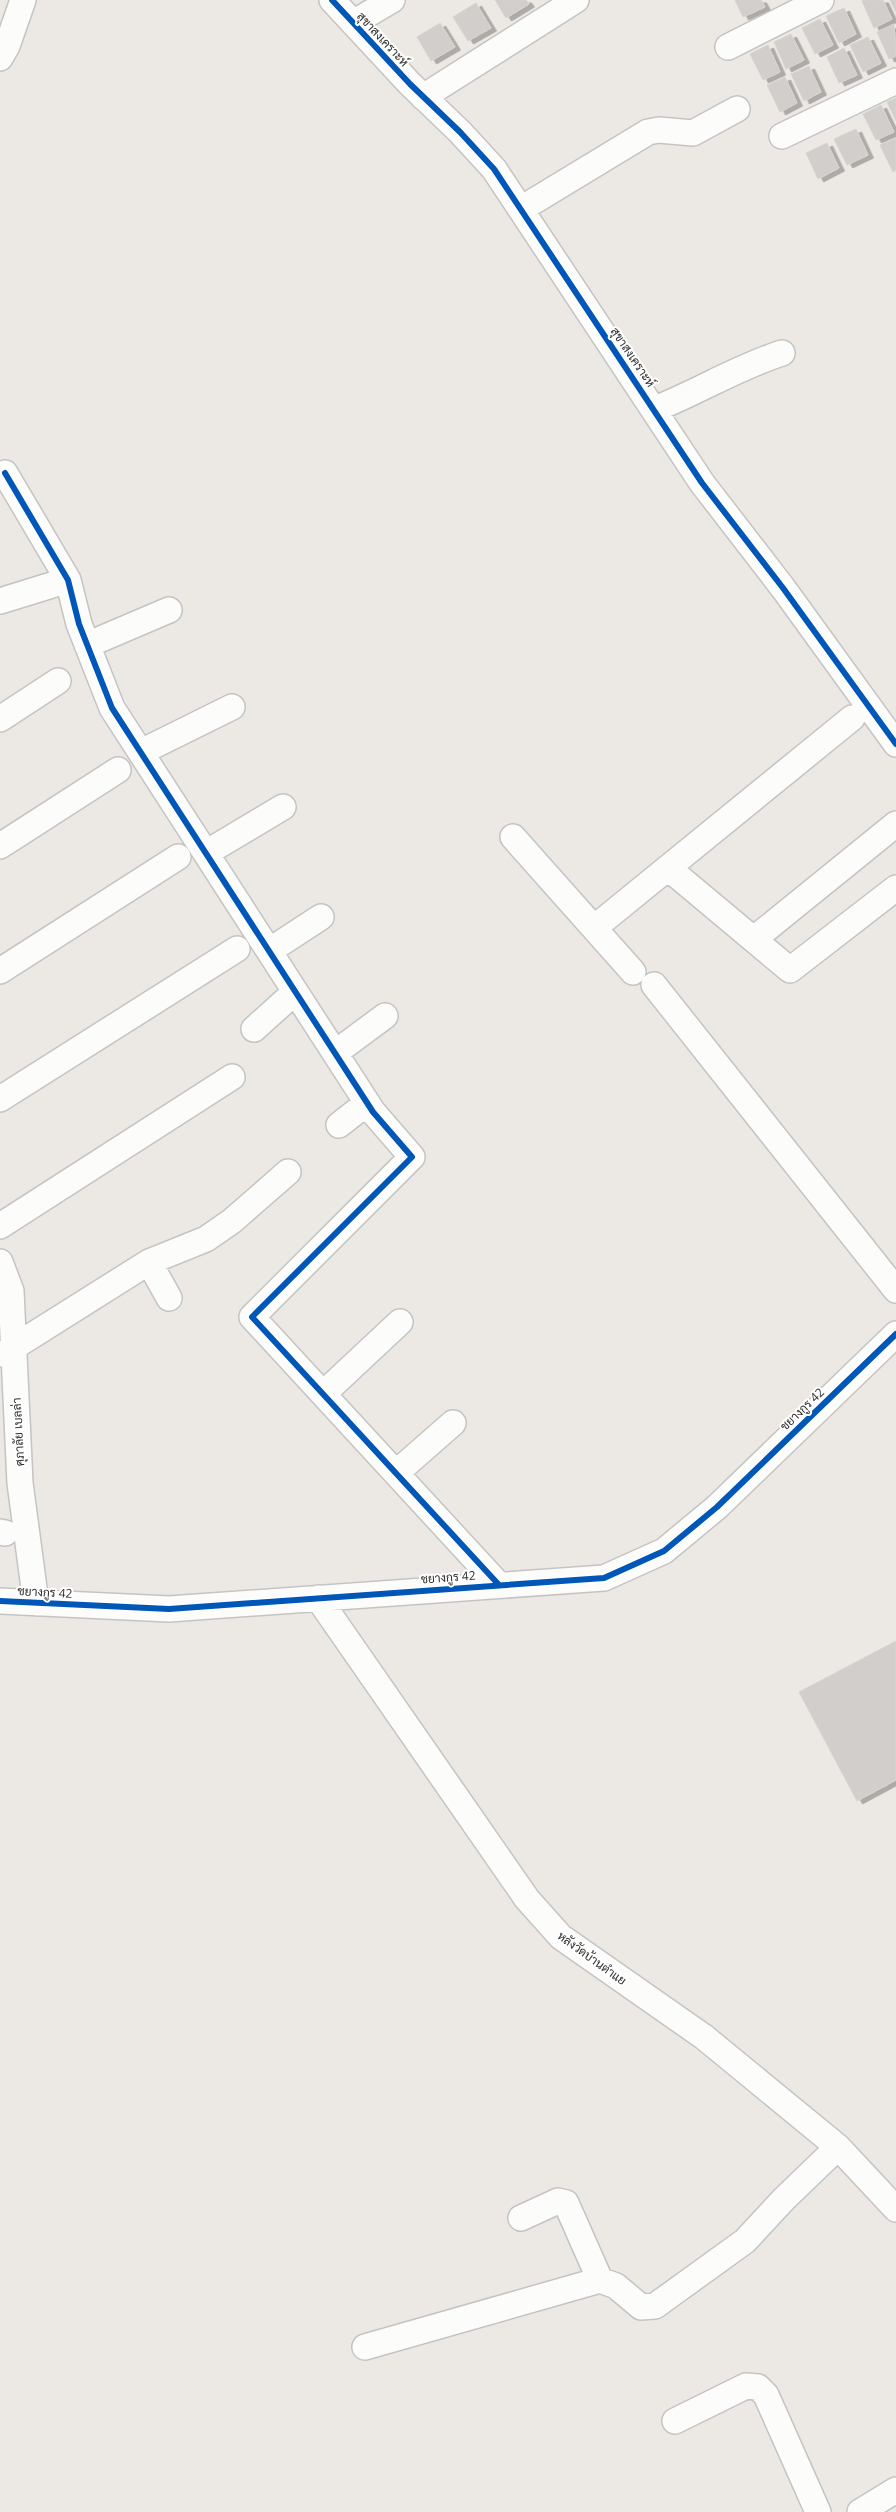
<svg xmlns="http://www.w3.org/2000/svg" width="896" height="2512" font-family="'Open Sans',Sarabun,sans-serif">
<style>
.building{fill:#d1cecb;stroke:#d7d4d0;filter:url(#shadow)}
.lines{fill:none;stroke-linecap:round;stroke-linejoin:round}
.minor-casing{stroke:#c5c4c5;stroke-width:28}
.minor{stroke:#fcfcfb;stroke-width:25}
.cycleway-casing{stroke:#fff;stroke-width:9}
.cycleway{stroke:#0057b8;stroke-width:6}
.labels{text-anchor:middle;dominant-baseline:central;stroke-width:4;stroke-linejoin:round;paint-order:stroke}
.street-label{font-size:12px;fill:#2e2e2e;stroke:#fff}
</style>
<defs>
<filter id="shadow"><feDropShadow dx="5.5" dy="3" stdDeviation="0" flood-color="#0004"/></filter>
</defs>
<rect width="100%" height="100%" fill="#ece8e4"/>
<path class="building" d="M495,0H526L529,4L506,18Z
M735,0H761L765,7L743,17Z
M865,0H883L892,19L874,28L862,1Z
M890,0H896V12Z
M476,3L491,28L468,41L453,17Z
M844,8L856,34L839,43L826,16Z
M820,19L833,45L815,54L802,28Z
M440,23L455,47L431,61L417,37Z
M894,24L896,56L889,59L877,32Z
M791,34L804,60L786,69L774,42Z
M868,37L881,63L863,72L850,45Z
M768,45L780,72L763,80L750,54Z
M844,48L857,75L839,83L827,57Z
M809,66L821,92L804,101L791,74Z
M785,77L797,103L780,112L767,85Z
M896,98V121L887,102Z
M881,105L894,132L876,140L863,114Z
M856,129L868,155L847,165L834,139Z
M896,138V170L893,172L880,145Z
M827,143L839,168L818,179L806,153Z
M896,1641V1780L857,1801L799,1692Z"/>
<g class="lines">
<g class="minor-casing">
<path id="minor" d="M332,0L410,84L460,132L494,169L702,483L783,588L896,744
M353,23L392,0
M728,47L821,0
M0,58L7,46L23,0
M423,97L576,0
M782,136L896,81
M521,209L648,132L659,130L693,133L737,109
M655,409C698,392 738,367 782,353
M5,473L68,580L79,624L112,708L373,1112L412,1157L252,1317L499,1585
M0,601L68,580
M87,645L169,610
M0,719L58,681
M141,752L232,707
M513,837L633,972
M0,846L118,770
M206,853L283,807
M668,868L790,970L896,888
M594,928L852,718
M754,939L896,824
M269,951L321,917
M0,971L178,857
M654,985L896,1290
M254,1029L295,992
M335,1053L385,1016
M0,1099L237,949
M339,1125L367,1103
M0,1226L232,1077
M0,1262L11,1291L20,1483L36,1603
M149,1262L169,1298
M3,1354L149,1262L206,1239L232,1221L288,1172
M323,1394L400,1322
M396,1473L453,1423
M0,1532L5,1533
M318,1598L527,1899L561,1937L704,2037L838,2147L896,2209
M0,1601L169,1609L604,1578L664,1551L717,1507L896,1334
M521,2218L558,2201L566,2203L600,2280
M365,2347L600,2280L616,2286L641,2307L655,2306L745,2241L784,2199L838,2147
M675,2421L746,2386L758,2387L766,2395L818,2512
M860,2512L896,2490"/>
</g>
<use href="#minor" class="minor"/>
<g class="cycleway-casing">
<path id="cycleway" d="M332,0L410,84L460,132L494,169L702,483L783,588L896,744
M5,473L68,580L79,624L112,708L373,1112L412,1157L252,1317L499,1585
M0,1601L169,1609L604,1578L664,1551L717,1507L896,1334"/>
</g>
<use href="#cycleway" class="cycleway"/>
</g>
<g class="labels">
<g class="street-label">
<text transform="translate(383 39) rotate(47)">สุขาสงเคราะห์</text>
<text transform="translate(633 357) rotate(56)">สุขาสงเคราะห์</text>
<text transform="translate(802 1409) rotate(-44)">ชยางกูร 42</text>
<text transform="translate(18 1432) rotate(-93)">ศุภาลัย เบลล่า</text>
<text transform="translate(448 1577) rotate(-4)">ชยางกูร 42</text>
<text transform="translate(45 1592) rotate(3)">ชยางกูร 42</text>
<text transform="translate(592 1958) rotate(36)">หลังวัดบ้านตำแย</text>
</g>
</g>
</svg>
